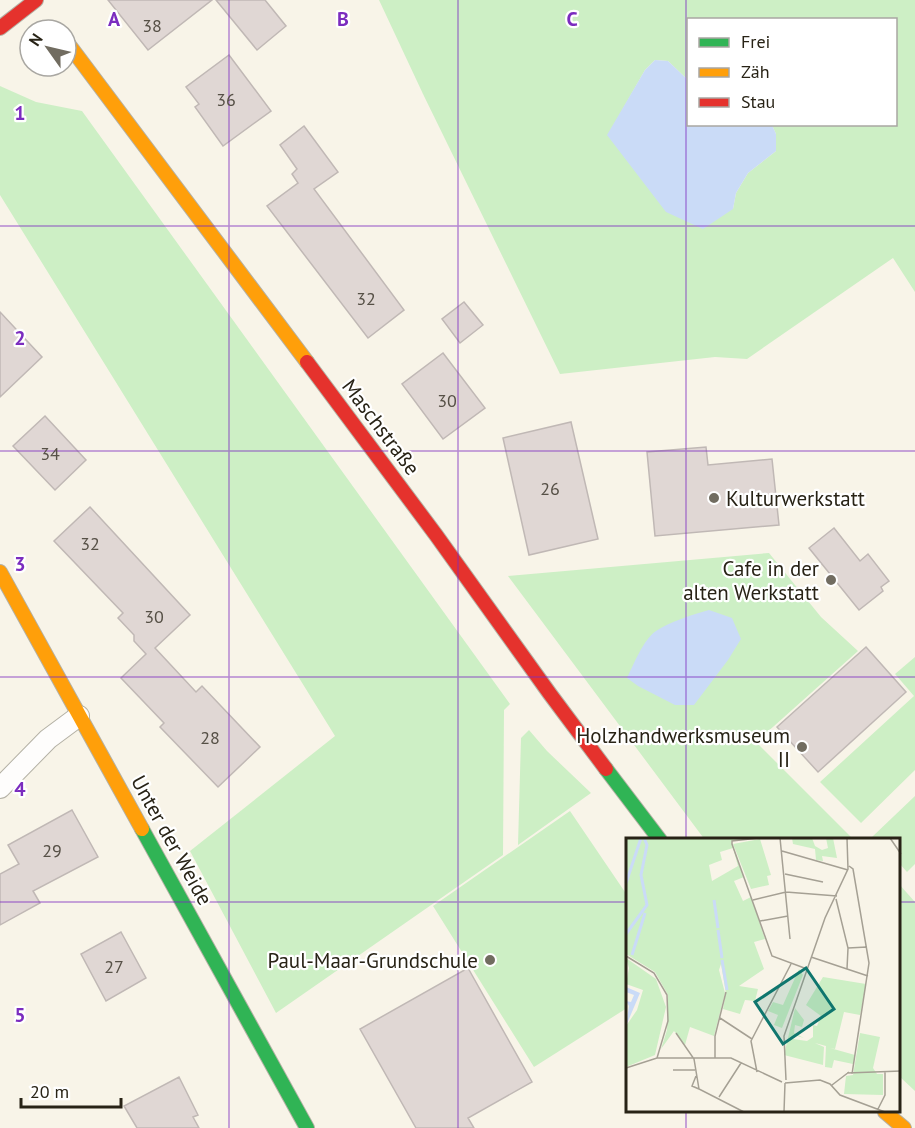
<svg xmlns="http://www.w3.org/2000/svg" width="915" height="1128" font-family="'PT Sans',sans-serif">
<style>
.green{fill:#cdefc5;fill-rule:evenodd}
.water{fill:#cadbf7}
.building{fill:#e0d7d4;stroke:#c0b8b5;stroke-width:1.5}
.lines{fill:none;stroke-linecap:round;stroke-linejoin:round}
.lane-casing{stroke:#b4b1a5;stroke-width:22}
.fast-casing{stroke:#b4b1a5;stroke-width:16}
.slow-casing{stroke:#b4b1a5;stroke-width:16}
.jam-casing{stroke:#b4b1a5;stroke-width:16}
.lane{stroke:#fefdfc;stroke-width:20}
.fast{stroke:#30b455;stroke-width:14}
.slow{stroke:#ff9f0a;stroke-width:14}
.jam{stroke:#e5322d;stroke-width:14}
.grid{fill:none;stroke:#7b2cbf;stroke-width:1.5;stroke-opacity:0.55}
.poi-dot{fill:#716c60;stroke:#fff;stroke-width:2}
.labels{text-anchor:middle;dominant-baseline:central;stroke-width:4.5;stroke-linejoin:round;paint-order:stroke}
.number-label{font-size:18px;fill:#565046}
.street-label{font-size:21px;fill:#282316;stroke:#fff}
.poi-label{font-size:21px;fill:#282316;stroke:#fff;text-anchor:end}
.inset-river{fill:none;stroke:#cadbf7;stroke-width:3}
.inset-road{fill:none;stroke:#a5a094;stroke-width:1.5}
.view{fill:#0f766e;fill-opacity:0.15;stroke:#0f766e;stroke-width:3}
.inset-edge{fill:none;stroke:#282316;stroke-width:3}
.grid-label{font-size:20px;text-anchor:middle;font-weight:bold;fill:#7b2cbf;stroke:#fff;stroke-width:4.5;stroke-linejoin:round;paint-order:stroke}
</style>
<rect width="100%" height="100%" fill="#f8f4e8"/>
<path class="green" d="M379,0H915V292L893,258L747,359L715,357L560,374L423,94ZM688,20H896V124L772,125L776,134V151L748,173L736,193L733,209L608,135L645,70L655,60L668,61L688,80Z
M0,86L36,102L82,111L510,704L504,710L503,855L276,1013L190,851L335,736L0,195Z
M769,553L821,617L858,651L756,742L854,840H705L508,576Z
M915,657V770L861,823L820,782L914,696L895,674Z
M529,730L547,751L591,793L518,845L521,738Z
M915,796V864L907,872L899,863L898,840H875L872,837Z
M570,811L627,895V1008L534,1067L433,906Z
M899,884L915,902V1091L899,1076Z"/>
<path class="water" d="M655,60L668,61L688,80V124L772,125L776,134V151L748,173L736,193L733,209L703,229L666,212L607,135L645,70Z
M709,610L732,618L741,639L728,660L694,705H675L638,686L627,678C634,664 643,640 656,631C669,622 694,614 709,610Z"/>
<path class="building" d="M108,0H212L148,50Z
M216,0H265L286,26L257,50Z
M229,55L271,111L223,146L195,107L199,104L186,87Z
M304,126L338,172L314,189L404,310L368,338L267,206L298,183L292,174L297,169L280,145Z
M464,302L483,325L460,343L442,319Z
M0,312L42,357L0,397Z
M443,353L485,408L443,439L402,384Z
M45,416L86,460L55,490L13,446Z
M571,422L598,539L529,555L503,438Z
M706,447L708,465L772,459L779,525L655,536L647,452Z
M90,507L190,615L155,648L196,692L202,686L260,747L218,787L160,727L164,723L121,678L146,654L134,641V635L118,618L123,613L54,541Z
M834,528L860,561L868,554L889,581L881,587L883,591L859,610L809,548Z
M866,647L906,692L818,772L777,727Z
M72,810L98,857L33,891L40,903L0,925V874L19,864L8,845Z
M121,932L146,978L106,1001L81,954Z
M468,968L532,1082L468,1118L474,1128H416L360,1029Z
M179,1077L198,1115L193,1117L199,1128H137L124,1106Z"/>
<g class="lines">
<g class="lane-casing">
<path id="lane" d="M0,788L48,739L79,716"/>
</g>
<g class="fast-casing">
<path id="fast" d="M606,769L660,840
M142,829L307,1128"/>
</g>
<g class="slow-casing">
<path id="slow" d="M66,41L307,362
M0,572L142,829
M885,1112L904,1128"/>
</g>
<g class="jam-casing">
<path id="jam" d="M0,28L36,0
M307,362L436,535L550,694L606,769"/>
</g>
<use href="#lane" class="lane"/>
<use href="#fast" class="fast"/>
<use href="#slow" class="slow"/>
<use href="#jam" class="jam"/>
</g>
<path class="grid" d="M229,0V1128M458,0V1128M686,0V840M0,226H915M0,451H915M0,677H915M0,902H627M898,902H915M686,1112V1128"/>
<g class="poi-dot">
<circle cx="714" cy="498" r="6"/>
<circle cx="831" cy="580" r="6"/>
<circle cx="802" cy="747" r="6"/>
<circle cx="490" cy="960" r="6"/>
</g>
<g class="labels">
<g class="number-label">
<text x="152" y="25">38</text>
<text x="226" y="99">36</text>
<text x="366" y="298">32</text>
<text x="447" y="400">30</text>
<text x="50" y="453">34</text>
<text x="550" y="488">26</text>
<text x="90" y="543">32</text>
<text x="154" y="616">30</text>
<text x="210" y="737">28</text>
<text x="52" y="850">29</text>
<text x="114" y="966">27</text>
</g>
<g class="street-label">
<text transform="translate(381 427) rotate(53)">Maschstraße</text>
<text transform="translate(172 840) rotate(61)">Unter der Weide</text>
</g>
<g class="poi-label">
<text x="726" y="498" text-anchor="start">Kulturwerkstatt</text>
<text x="819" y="568">Cafe in der<tspan x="819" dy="24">alten Werkstatt</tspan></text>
<text x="790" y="735">Holzhandwerksmuseum<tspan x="790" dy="24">II</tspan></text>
<text x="478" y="960">Paul-Maar-Grundschule</text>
</g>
</g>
<g transform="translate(626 838)">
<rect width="274" height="274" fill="#f8f4e8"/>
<path d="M0,0H128L105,3L118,39L108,43L117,63L125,59L139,101L128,104L138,131L113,148L132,151L129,163L119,162L114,176L97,171L100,155L95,126L93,132L99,155L88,198L64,189L59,207L48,193L35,211L41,192L42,157L29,134L0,116ZM107,10L112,28L86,43L83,27L96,22L94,14ZM166,0H186L189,8L196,12L202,10L200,0H207L211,20L196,18L197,23L190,22L189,11L167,6ZM134,1L145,37L141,38L143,47L125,51L107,6ZM0,120L30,141L40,169L29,217L0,229V188L11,172L17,152L0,146L3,130ZM173,131L177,137L156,190L148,187L152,177L142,173L147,164L157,167ZM197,139L240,146L234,177L218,174L209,211L204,210L229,217L227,226L208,222L206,230L199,229L200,208L189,205L198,209L197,227L158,217L169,170L178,182L176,189L169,187L168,195L178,200L168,197L167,201L181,203L187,199V187L191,188L195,178L180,167ZM234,195L254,199L247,230L251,236H257V257L218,256L220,238L227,237Z" fill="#cdefc5" fill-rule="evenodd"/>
<path d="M0,149L14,155L0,188L3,168L0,163L5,164L8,157L0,154Z" fill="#cadbf7"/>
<path class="inset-river" d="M0,45L15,0M88,62L92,90M92,92L96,120M0,96L21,67L15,37L21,7L18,0M6,117L19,75M96,122L101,152"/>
<path class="inset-road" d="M133,0L106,3V6L146,118L181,131M154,0L164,101M264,0L275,16M156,13L222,32M223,28L227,31L243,125L226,236M159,36L197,44M210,61L222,110L221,131M127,62L160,54L211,58M134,83L162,78M222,110L241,109M0,118L28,135L41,157L42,183L31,220M185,119L242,138M94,180L126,201M50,195L68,221L73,251L118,274M89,220V198L100,154M0,230L31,220H105L156,244M47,232H69M131,234L125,203L165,126M221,235L275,233M70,238L66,248L73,251M160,242L158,198L199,80L222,31L221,0M159,245L194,242L204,246L214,257L259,274M206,247L223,234M93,259L115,225M252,271L259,257V234M158,274L159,245"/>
<path class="view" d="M180,130L208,171L157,206L129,164Z"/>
<rect width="274" height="274" class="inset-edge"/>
</g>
<g class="grid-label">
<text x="114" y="26">A</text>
<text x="343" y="26">B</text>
<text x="572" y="26">C</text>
<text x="20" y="120">1</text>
<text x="20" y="345">2</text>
<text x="20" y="571">3</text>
<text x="20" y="796">4</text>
<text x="20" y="1022">5</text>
</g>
<rect x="687" y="18" width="210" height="108" fill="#ffffff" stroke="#a9a7a2" stroke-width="1.5"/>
<rect x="699" y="38" width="30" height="9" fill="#30b455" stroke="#a9a7a2" stroke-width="1.5"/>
<text x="741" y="48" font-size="18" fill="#282316">Frei</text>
<rect x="699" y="68" width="30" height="9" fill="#ff9f0a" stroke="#a9a7a2" stroke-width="1.5"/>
<text x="741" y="78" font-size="18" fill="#282316">Zäh</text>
<rect x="699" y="98" width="30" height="9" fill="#e5322d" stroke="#a9a7a2" stroke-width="1.5"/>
<text x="741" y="108" font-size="18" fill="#282316">Stau</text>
<g transform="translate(48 48) rotate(304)"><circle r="28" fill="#ffffff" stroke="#a9a7a2" stroke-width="1.5"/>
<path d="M0-4.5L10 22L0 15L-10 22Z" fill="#716c60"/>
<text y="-9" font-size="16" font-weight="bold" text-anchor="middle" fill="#282316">N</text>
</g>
<path d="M21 1098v9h100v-9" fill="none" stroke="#282316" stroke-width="3"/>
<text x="30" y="1098" font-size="18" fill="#282316" stroke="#ffffff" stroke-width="4.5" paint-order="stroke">20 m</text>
</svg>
